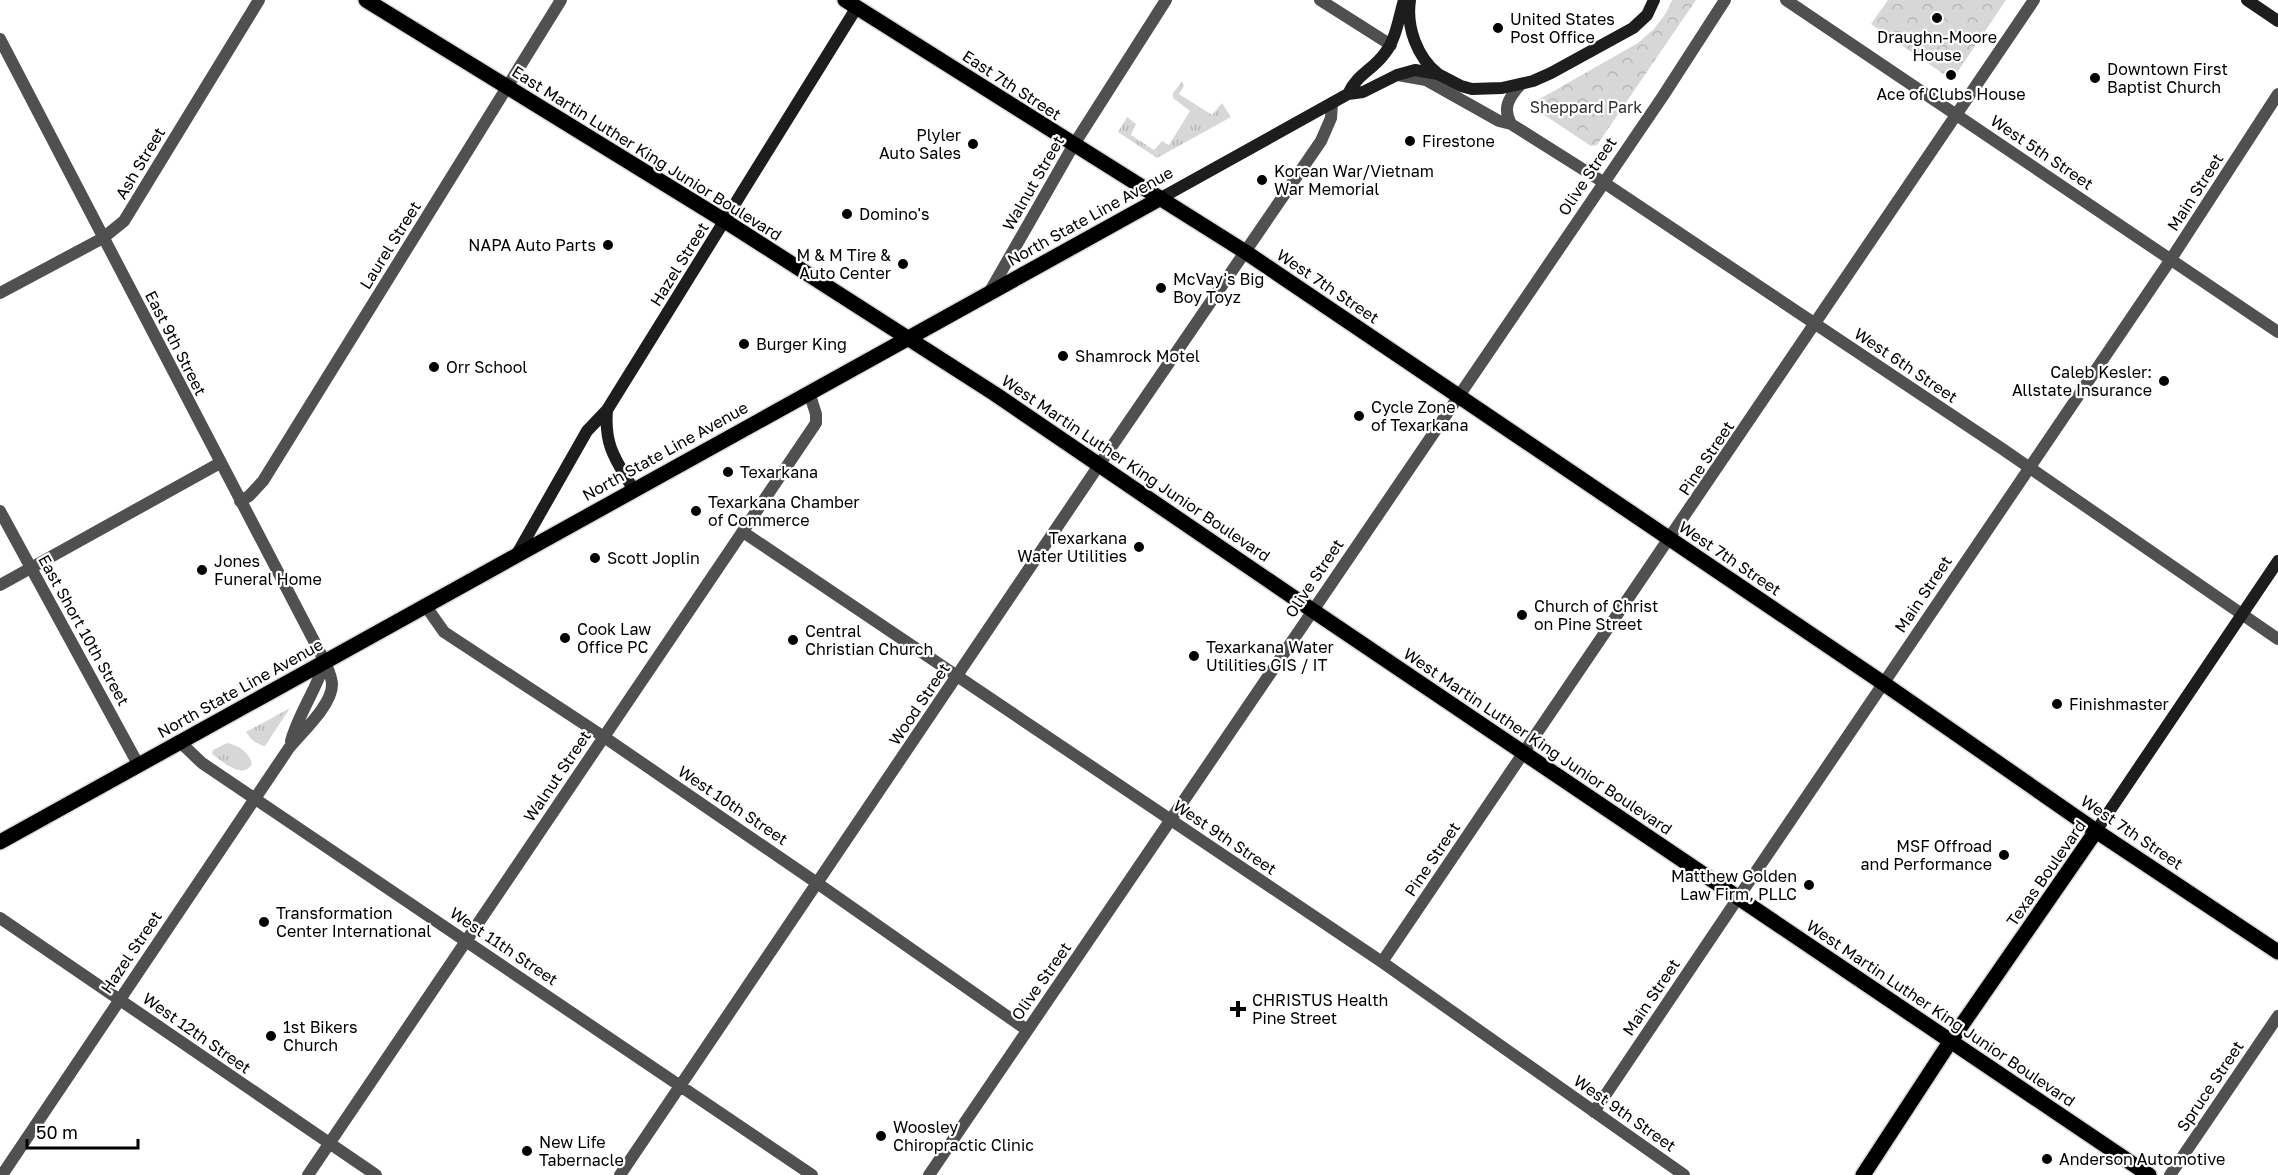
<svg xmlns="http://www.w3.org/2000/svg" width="2278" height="1175" font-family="'Golos Text',sans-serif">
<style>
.grass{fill:url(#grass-tufts)}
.park{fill:url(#park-crowns)}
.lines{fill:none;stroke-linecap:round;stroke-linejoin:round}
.primary-casing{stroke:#dbdbdb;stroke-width:18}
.minor{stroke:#505050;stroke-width:12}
.tertiary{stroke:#505050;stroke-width:12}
.secondary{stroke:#1d1d1d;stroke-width:12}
.primary{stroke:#000;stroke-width:15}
.poi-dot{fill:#000;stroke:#fff;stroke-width:2}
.labels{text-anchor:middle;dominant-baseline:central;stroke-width:4.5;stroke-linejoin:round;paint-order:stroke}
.poi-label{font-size:16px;fill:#000;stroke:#fff;text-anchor:start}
.street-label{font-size:16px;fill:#000;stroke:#fff}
.park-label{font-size:16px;fill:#2e2e2e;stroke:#fff}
</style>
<defs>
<pattern id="grass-tufts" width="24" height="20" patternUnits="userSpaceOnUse" patternTransform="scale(1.5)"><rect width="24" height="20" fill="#d7d7d7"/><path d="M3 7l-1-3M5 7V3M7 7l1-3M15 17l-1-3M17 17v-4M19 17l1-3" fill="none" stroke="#b7b7b7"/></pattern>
<pattern id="park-crowns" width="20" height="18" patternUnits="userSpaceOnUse" patternTransform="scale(1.5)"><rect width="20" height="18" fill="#d7d7d7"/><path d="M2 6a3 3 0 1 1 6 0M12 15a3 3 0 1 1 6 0" fill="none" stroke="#b7b7b7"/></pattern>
</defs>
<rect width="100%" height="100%" fill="#fff"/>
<path class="grass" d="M1182,82L1184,86L1179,94L1212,115L1222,103L1231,117L1157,158L1118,132L1127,117L1136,124L1131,135L1154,150L1162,141L1169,145L1190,111L1173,98V93Z
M290,708L265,746C256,744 251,740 246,732Z
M227,743C238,745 249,752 252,764C243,780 223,762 212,754L213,750Z"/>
<path class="park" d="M1672,0H1696L1597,145L1591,146L1535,109L1536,101L1638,43L1654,29L1666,13Z
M1888,0H2006L1952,80L1871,24Z"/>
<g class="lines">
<g class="primary-casing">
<path id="primary" d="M366,0L725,221L995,394L1312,610L2149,1175
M845,0L1244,251L1883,683L2096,831L2278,952
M0,842L1161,198
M1863,1175L1950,1042L2096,831"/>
</g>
<path class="minor" d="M1320,0L1391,45
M1786,0L2278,332
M1398,75L1426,80L1499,121L1511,124L1603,182L2001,448L2278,639
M1511,124C1502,108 1509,97 1521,84
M0,293L103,238L124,221L259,0
M989,293L1073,146L1166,0
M240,501L249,496L263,481L561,0
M0,511L138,764
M743,532L1382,962L1684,1175
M0,585L220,463
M425,605L444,632L604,737L817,883L1027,1030
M179,741L202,763L812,1175
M291,741C299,713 316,690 325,662
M0,918L376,1175
M1382,962L1524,752
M1594,1112L1738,898
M2,1175L289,748C301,733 332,705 332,685C332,677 328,669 325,662
M308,1175L816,423V414L809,392
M620,1175L1099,465L1321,141L1331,118L1332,103
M929,1175L1663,96L1725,0"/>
<path class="tertiary" d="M0,39L325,662
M1524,752L2034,0
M1738,898L2171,259L2278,94
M2170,1175L2278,1016"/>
<path class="secondary" d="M1410,0C1406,27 1417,57 1438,74
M2247,0L2278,21
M1348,94C1357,74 1373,70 1385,53C1396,39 1399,17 1404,0
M1161,198L1348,94L1363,92L1397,75L1415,70L1438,74L1461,86L1472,89L1502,88L1533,81L1551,73L1633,28L1647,15L1654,0
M633,489C616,460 604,446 607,410L857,7
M517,554L587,431L607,410
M2096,831L2278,561"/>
<use href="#primary" class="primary"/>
</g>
<g class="poi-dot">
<circle cx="1937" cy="18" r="6"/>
<circle cx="1498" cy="28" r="6"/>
<circle cx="1951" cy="75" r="6"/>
<circle cx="2095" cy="78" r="6"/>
<circle cx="1410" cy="141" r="6"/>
<circle cx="973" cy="144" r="6"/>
<circle cx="1262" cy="180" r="6"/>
<circle cx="847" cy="214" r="6"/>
<circle cx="608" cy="245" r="6"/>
<circle cx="903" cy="264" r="6"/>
<circle cx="1161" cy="288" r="6"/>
<circle cx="744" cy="344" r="6"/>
<circle cx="1063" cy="356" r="6"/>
<circle cx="434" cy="367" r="6"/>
<circle cx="2164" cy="381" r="6"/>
<circle cx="1359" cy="416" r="6"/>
<circle cx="728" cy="472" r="6"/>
<circle cx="696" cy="511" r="6"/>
<circle cx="1139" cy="547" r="6"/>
<circle cx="595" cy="558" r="6"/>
<circle cx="202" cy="570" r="6"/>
<circle cx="1522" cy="615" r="6"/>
<circle cx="565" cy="638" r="6"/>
<circle cx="793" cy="640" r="6"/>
<circle cx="1194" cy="656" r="6"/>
<circle cx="2057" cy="704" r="6"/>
<circle cx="2004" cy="855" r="6"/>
<circle cx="1809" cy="885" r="6"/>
<circle cx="264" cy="922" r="6"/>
<path d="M1235 1000h6v6h6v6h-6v6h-6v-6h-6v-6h6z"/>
<circle cx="271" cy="1036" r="6"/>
<circle cx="881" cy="1136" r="6"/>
<circle cx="527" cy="1151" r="6"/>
<circle cx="2047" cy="1159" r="6"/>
</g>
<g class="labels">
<g class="poi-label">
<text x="1510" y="19">United States<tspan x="1510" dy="18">Post Office</tspan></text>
<text x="1937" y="37" text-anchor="middle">Draughn-Moore<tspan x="1937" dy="18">House</tspan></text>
<text x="2107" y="69">Downtown First<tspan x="2107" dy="18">Baptist Church</tspan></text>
<text x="1951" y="94" text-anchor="middle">Ace of Clubs House</text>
<text x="961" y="135" text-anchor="end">Plyler<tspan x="961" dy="18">Auto Sales</tspan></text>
<text x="1422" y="141">Firestone</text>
<text x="1274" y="171">Korean War/Vietnam<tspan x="1274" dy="18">War Memorial</tspan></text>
<text x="859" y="214">Domino's</text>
<text x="596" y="245" text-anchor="end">NAPA Auto Parts</text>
<text x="891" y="255" text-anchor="end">M &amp; M Tire &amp;<tspan x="891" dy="18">Auto Center</tspan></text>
<text x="1173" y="279">McVay's Big<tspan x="1173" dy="18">Boy Toyz</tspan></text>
<text x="756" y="344">Burger King</text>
<text x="1075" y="356">Shamrock Motel</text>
<text x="446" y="367">Orr School</text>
<text x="2152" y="372" text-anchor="end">Caleb Kesler:<tspan x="2152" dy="18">Allstate Insurance</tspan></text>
<text x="1371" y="407">Cycle Zone<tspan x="1371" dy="18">of Texarkana</tspan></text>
<text x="740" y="472">Texarkana</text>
<text x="708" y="502">Texarkana Chamber<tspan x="708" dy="18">of Commerce</tspan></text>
<text x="1127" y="538" text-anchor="end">Texarkana<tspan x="1127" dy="18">Water Utilities</tspan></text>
<text x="607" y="558">Scott Joplin</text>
<text x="214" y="561">Jones<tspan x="214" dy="18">Funeral Home</tspan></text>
<text x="1534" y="606">Church of Christ<tspan x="1534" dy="18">on Pine Street</tspan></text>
<text x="577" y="629">Cook Law<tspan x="577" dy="18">Office PC</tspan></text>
<text x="805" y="631">Central<tspan x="805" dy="18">Christian Church</tspan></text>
<text x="1206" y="647">Texarkana Water<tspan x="1206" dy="18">Utilities GIS / IT</tspan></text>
<text x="2069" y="704">Finishmaster</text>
<text x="1992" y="846" text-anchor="end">MSF Offroad<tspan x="1992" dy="18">and Performance</tspan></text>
<text x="1797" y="876" text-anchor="end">Matthew Golden<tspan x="1797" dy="18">Law Firm, PLLC</tspan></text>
<text x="276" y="913">Transformation<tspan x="276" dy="18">Center International</tspan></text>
<text x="1252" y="1000">CHRISTUS Health<tspan x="1252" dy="18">Pine Street</tspan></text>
<text x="283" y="1027">1st Bikers<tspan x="283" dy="18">Church</tspan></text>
<text x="893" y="1127">Woosley<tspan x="893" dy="18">Chiropractic Clinic</tspan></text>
<text x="539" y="1142">New Life<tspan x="539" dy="18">Tabernacle</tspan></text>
<text x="2059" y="1159">Anderson Automotive</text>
</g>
<g class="street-label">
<text transform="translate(1012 85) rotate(33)">East 7th Street</text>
<text transform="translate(2042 152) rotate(34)">West 5th Street</text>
<text transform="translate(647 153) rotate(32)">East Martin Luther King Junior Boulevard</text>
<text transform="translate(140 163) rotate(-59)">Ash Street</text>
<text transform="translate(1587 176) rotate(-56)">Olive Street</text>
<text transform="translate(1033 183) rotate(-60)">Walnut Street</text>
<text transform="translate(2195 192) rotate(-57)">Main Street</text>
<text transform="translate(1090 216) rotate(-29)">North State Line Avenue</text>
<text transform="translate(390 245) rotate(-58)">Laurel Street</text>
<text transform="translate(679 264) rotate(-58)">Hazel Street</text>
<text transform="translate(1328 286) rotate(34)">West 7th Street</text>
<text transform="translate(176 343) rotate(63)">East 9th Street</text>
<text transform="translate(1906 365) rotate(34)">West 6th Street</text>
<text transform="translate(665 451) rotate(-29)">North State Line Avenue</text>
<text transform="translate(1706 458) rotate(-56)">Pine Street</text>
<text transform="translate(1136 468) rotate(34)">West Martin Luther King Junior Boulevard</text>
<text transform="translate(1730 558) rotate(34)">West 7th Street</text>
<text transform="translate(1314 578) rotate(-56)">Olive Street</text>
<text transform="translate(1923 594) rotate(-56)">Main Street</text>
<text transform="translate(84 630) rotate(61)">East Short 10th Street</text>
<text transform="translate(240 688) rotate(-29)">North State Line Avenue</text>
<text transform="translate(919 704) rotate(-56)">Wood Street</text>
<text transform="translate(1538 741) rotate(34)">West Martin Luther King Junior Boulevard</text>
<text transform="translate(557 776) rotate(-56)">Walnut Street</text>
<text transform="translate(733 805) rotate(34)">West 10th Street</text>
<text transform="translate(2132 832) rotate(34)">West 7th Street</text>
<text transform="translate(1225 837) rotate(34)">West 9th Street</text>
<text transform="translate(1432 859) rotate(-56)">Pine Street</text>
<text transform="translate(2046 873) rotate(-55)">Texas Boulevard</text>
<text transform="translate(504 946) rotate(34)">West 11th Street</text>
<text transform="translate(131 952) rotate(-56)">Hazel Street</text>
<text transform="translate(1041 981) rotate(-55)">Olive Street</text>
<text transform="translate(1651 997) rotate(-56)">Main Street</text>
<text transform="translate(1941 1013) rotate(34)">West Martin Luther King Junior Boulevard</text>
<text transform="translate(197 1033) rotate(35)">West 12th Street</text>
<text transform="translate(2210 1086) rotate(-56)">Spruce Street</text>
<text transform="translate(1625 1113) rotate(35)">West 9th Street</text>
</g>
<g class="park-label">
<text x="1586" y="107">Sheppard Park</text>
</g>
</g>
<path d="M27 1139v9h111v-9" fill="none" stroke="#000000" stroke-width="3"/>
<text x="36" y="1139" font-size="18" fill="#000000" stroke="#ffffff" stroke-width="4.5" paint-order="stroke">50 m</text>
</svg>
